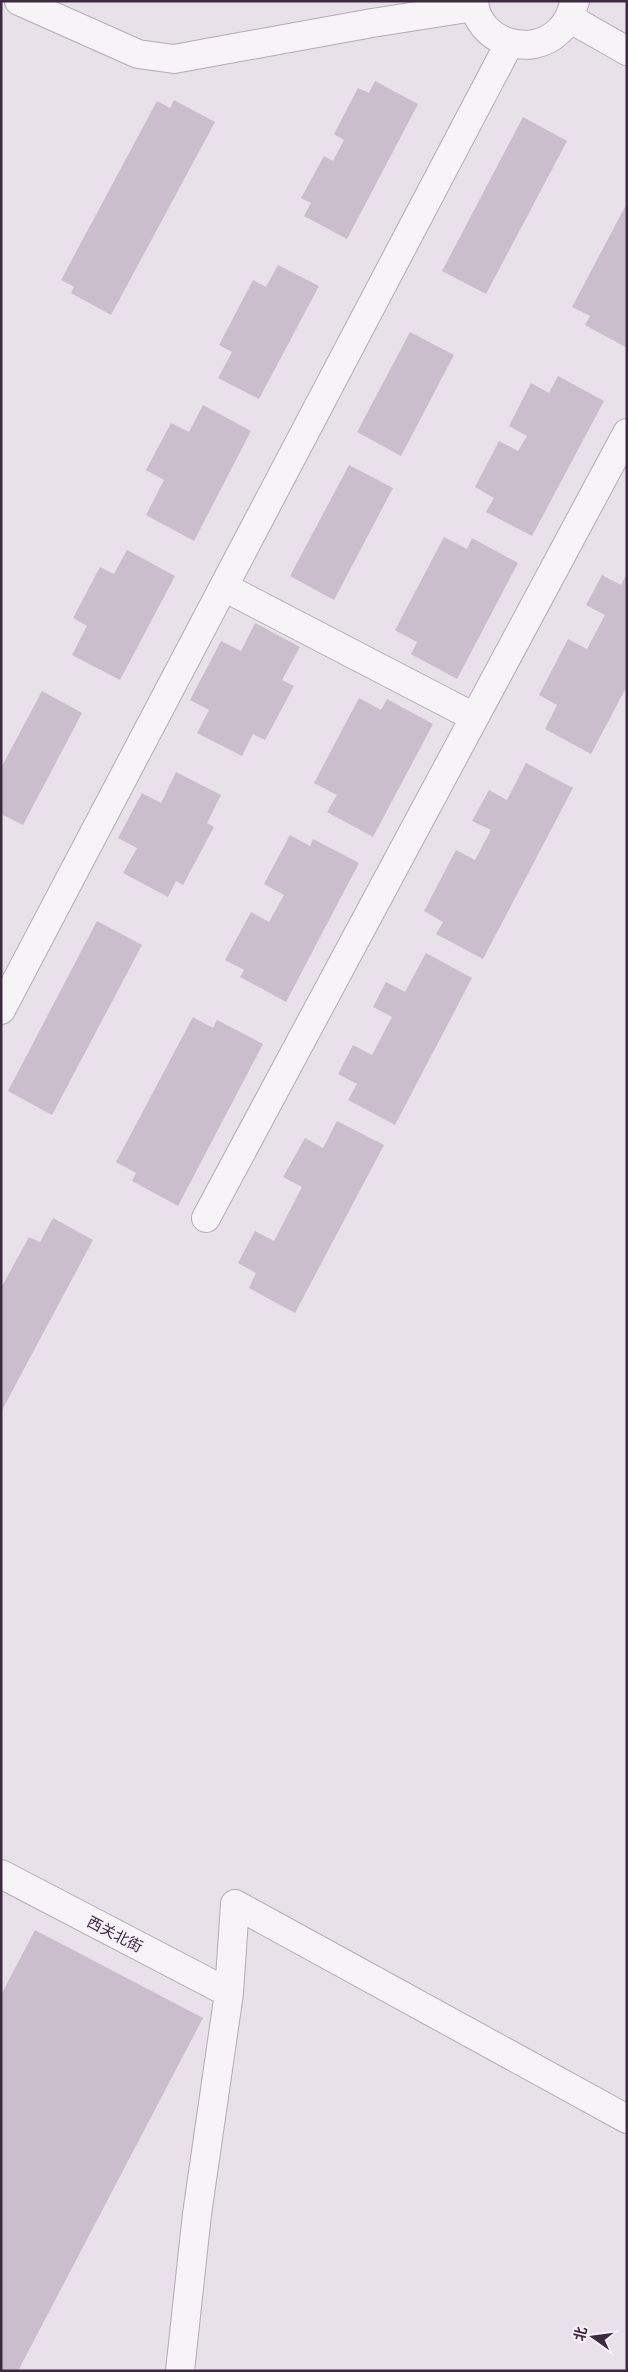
<svg xmlns="http://www.w3.org/2000/svg" width="628" height="2372" font-family="Inter,'Noto Sans SC',sans-serif">
<style>
.building{fill:#cabecc}
.lines{fill:none;stroke-linecap:round;stroke-linejoin:round}
.minor-casing{stroke:#b5aab7;stroke-width:30}
.minor{stroke:#f7f4f8;stroke-width:28}
.labels{text-anchor:middle;dominant-baseline:central;stroke-width:4;stroke-linejoin:round;paint-order:stroke}
.street-label{font-size:15px;fill:#3d2a41;stroke:#f5f0f7}
</style>
<rect width="100%" height="100%" fill="#e8e1e9"/>
<path class="building" d="M375,81L418,104L347,239L304,216L311,203L301,198L324,156L333,161L344,140L334,134L358,88L369,93Z
M174,100L215,122L111,315L71,293L74,287L61,280L157,101L170,108Z
M523,117L567,141L486,294L442,271Z
M627,203V348L585,325L590,316L572,307Z
M278,265L319,286L259,399L218,378L232,352L219,345L253,280L266,287Z
M410,332L454,355L401,456L357,432Z
M558,376L604,401L532,536L486,512L494,498L475,487L499,441L518,451L527,436L509,426L531,383L549,393Z
M203,405L251,431L194,541L146,515L164,480L146,470L171,423L189,432Z
M349,465L393,488L334,600L290,576Z
M444,537L467,549L472,538L518,563L457,679L411,654L417,642L395,630Z
M127,550L175,576L120,680L72,655L87,626L73,618L100,567L114,574Z
M627,573V686L591,754L545,729L557,705L539,695L568,639L587,649L605,615L586,605L602,575L621,585Z
M255,623L300,647L282,680L294,686L265,740L253,734L242,756L197,733L209,710L190,700L221,641L241,651Z
M42,691L82,713L23,825L1,814V768Z
M359,698L381,710L387,699L433,724L373,837L327,812L337,795L314,783Z
M526,763L573,788L483,959L436,934L443,922L424,911L456,850L475,860L491,830L472,821L489,790L507,800Z
M176,772L221,795L207,823L214,827L183,885L176,881L168,897L123,873L137,848L118,838L142,793L161,803Z
M290,835L310,846L313,839L359,863L286,1002L240,977L244,970L225,960L251,912L269,922L284,895L264,884Z
M97,921L142,945L52,1115L8,1091Z
M426,953L472,978L395,1125L348,1100L357,1084L338,1074L353,1045L372,1055L392,1017L373,1007L386,982L405,992Z
M193,1017L213,1028L217,1020L263,1044L178,1206L132,1181L136,1173L116,1162Z
M337,1121L384,1145L295,1313L249,1288L256,1273L238,1263L255,1231L274,1241L302,1187L283,1177L305,1138L323,1148Z
M53,1218L93,1240L1,1412V1288L29,1237L40,1242Z
M35,1930L203,2018L18,2371H1V1995Z"/>
<g class="lines">
<g class="minor-casing">
<path id="minor" d="M19,1L138,54L174,59L372,23L474,7
M474,1C477,42 531,59 559,31C568,23 571,13 575,1
M569,18L627,51
M224,587L474,717
M1,1010L509,44
M206,1218L627,433
M1,1874L229,1993
M180,2371L197,2214L229,1993L235,1904L627,2119"/>
</g>
<use href="#minor" class="minor"/>
</g>
<g class="labels">
<g class="street-label">
<text transform="translate(115 1934) rotate(27)">西关北街</text>
</g>
</g>
<rect width="628" height="2372" fill="none" stroke="#3d2a41" stroke-width="5"/>
<g transform="translate(593 2337) rotate(284)" stroke="#f5f0f7" stroke-width="4" paint-order="stroke">
<path d="M0-4L9 19L0 12L-9 19Z" fill="#3d2a41"/>
<text y="-8" font-size="14" font-weight="bold" text-anchor="middle" fill="#3d2a41">北</text>
</g>
</svg>
